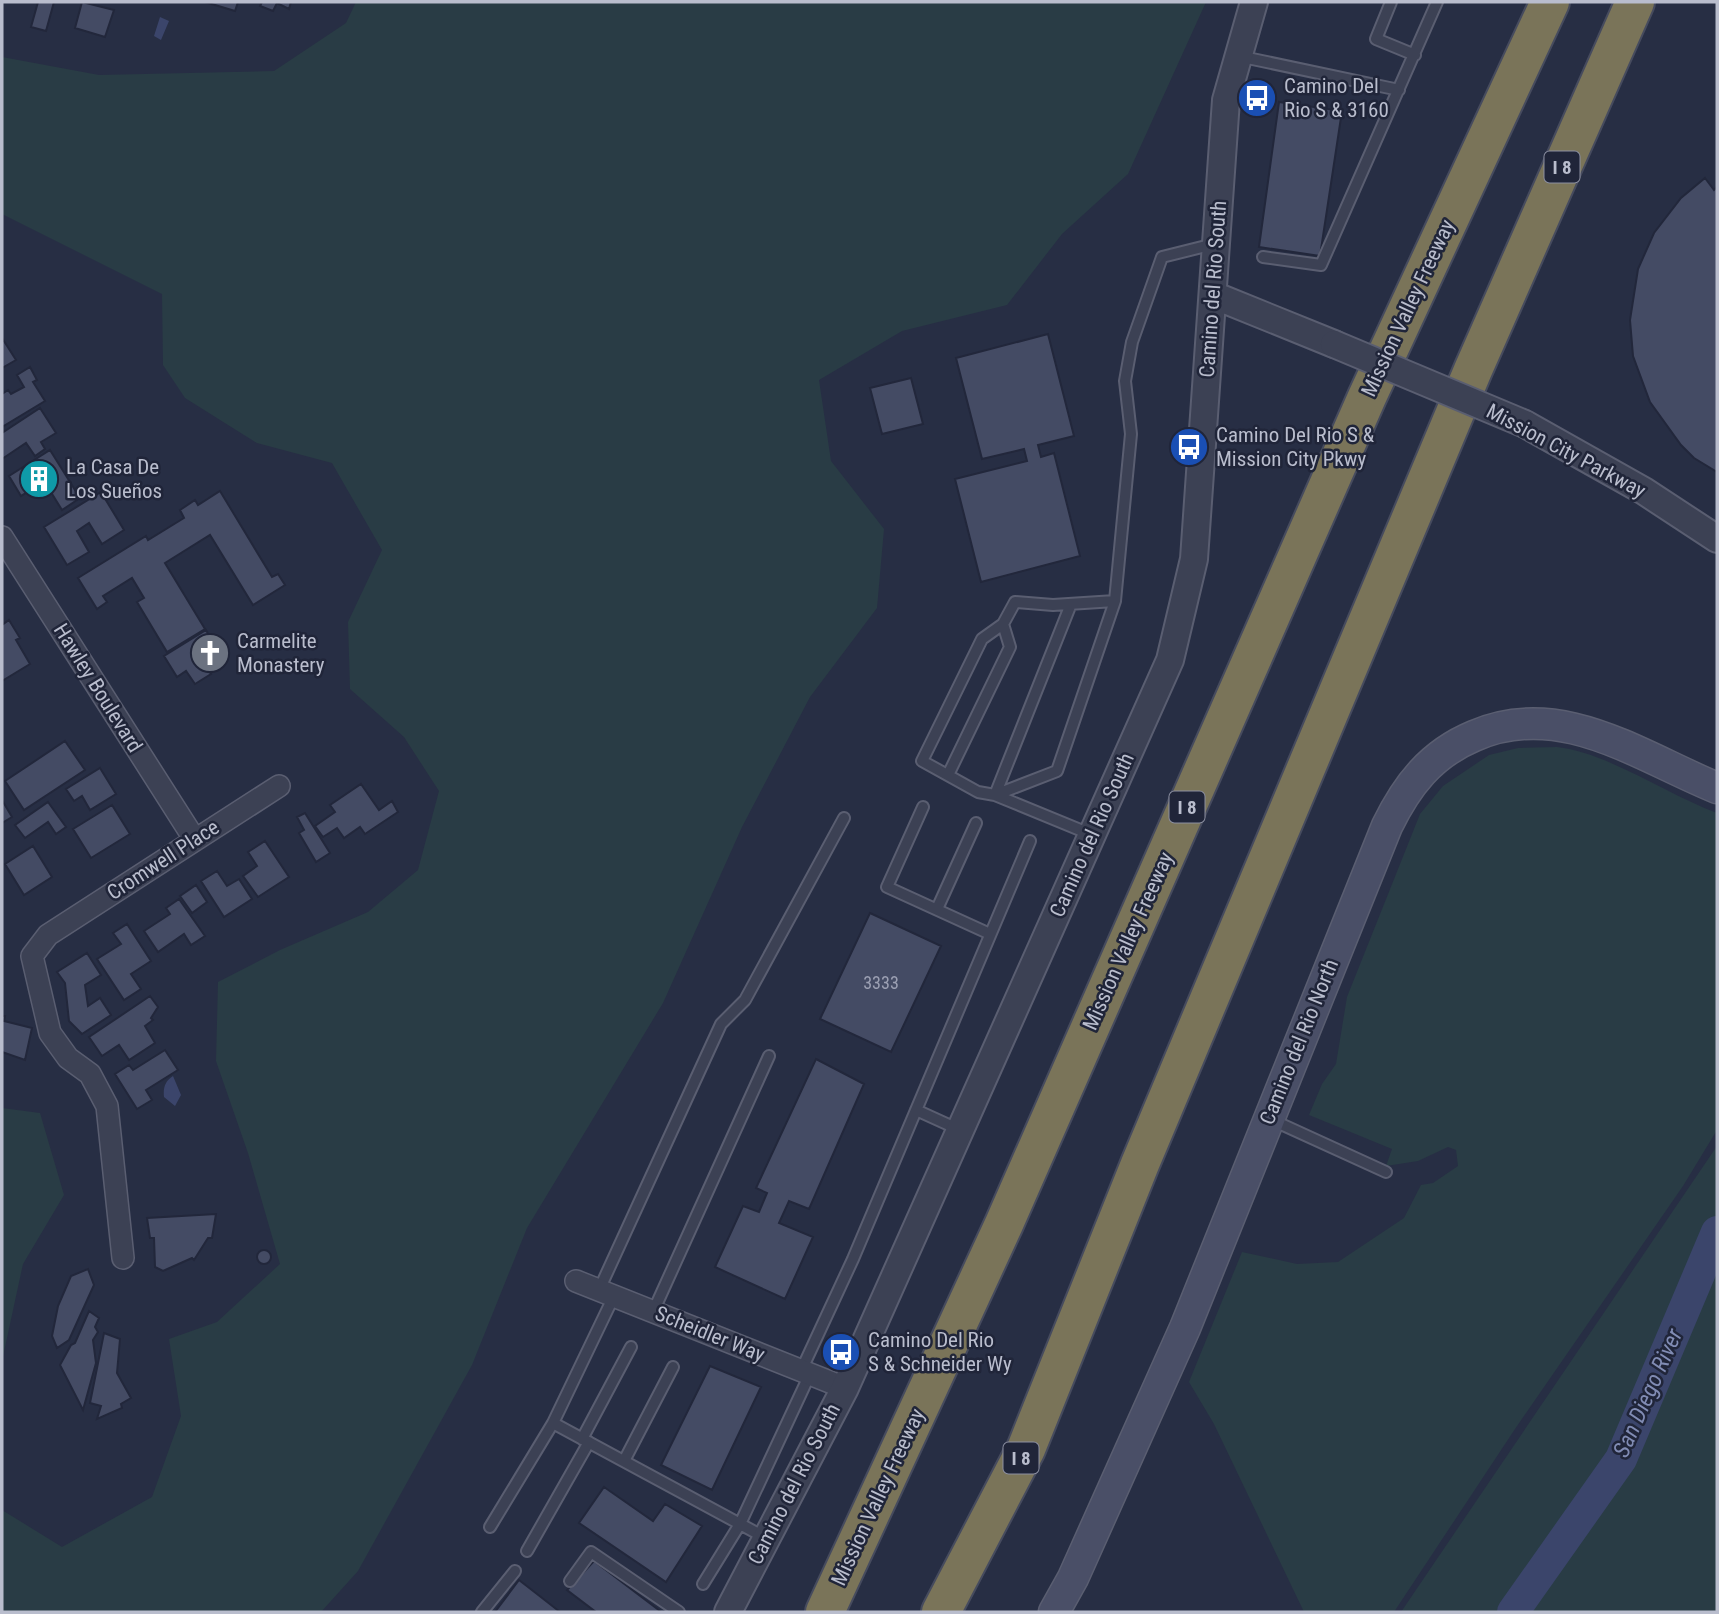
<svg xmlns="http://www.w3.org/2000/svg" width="1719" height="1614" font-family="'Roboto Condensed',sans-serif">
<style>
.green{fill:#293c45}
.water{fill:#3b456b}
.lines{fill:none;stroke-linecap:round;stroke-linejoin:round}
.river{stroke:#3b456b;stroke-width:32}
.building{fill:#444b64;stroke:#22273b;stroke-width:2}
.service-casing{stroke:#5a5e71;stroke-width:14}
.minor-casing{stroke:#5a5e71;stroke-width:24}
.tertiary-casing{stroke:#5a5e71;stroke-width:30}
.secondary-casing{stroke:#5a5e71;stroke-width:33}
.motorway-casing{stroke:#464b5e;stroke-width:42}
.service{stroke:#3c4154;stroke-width:10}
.minor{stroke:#3c4154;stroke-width:21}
.tertiary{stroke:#3c4154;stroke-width:26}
.secondary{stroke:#4a4f67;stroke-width:30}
.motorway{stroke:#7a7459;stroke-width:38}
.tertiary-bridge-casing{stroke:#5a5e71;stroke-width:30;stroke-linecap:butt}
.tertiary-bridge{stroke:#3c4154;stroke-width:26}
.labels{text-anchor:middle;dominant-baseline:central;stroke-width:5;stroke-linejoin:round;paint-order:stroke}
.number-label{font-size:18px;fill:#9ca0b3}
.shield{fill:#202539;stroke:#8b8fa1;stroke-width:2}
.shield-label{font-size:19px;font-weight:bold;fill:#b9bdcd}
.poi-label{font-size:21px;fill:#b9bdcd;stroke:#202539;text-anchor:start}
.street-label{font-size:21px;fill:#b9bdcd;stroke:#202539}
.water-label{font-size:23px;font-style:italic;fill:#818cb4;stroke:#202539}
</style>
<rect width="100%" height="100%" fill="#272e44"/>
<path class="green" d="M356,2H1206L1128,174L1062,234L1007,305L902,331L819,380L831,461L884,529L877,608L810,697L742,827L663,1003L527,1228L472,1365L358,1571L321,1612H2V1510L62,1547L152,1497L181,1416L169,1339L217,1322L280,1264L248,1153L216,1061L218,982L280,950L368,912L418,870L439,791L404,737L350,689L348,622L382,550L332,463L257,443L185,398L163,365L162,294L2,214V57L99,75L274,71L346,23Z
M1557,747C1606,752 1668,795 1717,813V1130L1683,1186L1515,1429L1394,1612H1304L1214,1424L1189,1382L1242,1252L1297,1264L1338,1262L1404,1218L1421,1185L1433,1183L1458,1166L1456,1150L1448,1147L1418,1161L1386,1166L1392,1149L1309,1115L1322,1084L1336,1064L1347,997L1420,814L1443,786L1489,755L1518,748Z
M2,1108L40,1113L64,1195L23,1264L2,1361Z
M1717,1146V1612H1401Z"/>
<path class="water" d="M160,17L169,21L161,40L154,36Z
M173,1076L181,1095L175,1106L164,1097C163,1088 165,1081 173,1076Z"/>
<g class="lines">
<path class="river" d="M1513,1612L1621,1459L1717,1232"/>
</g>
<path class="building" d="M38,2H54L46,31L31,27Z
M82,2L114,10L105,37L75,28Z
M205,2H238L235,11Z
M262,2H291L289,9L277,3L273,11L260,6Z
M1279,102L1342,111L1320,256L1259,247Z
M1705,178L1714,190L1717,187V472L1694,458L1681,445L1650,402L1633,356L1630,320L1638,269L1654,233L1681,198Z
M1048,334L1074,436L1038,445L1041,457L1054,453L1080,556L981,582L955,479L1027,461L1024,449L982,459L956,358Z
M2,338L16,360L2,368Z
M30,367L37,380L33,382L45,401L2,427V394L8,390L11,394L24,387L17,375Z
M911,378L923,424L882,434L870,388Z
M40,408L56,433L41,442L45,449L35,456L26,443L2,459V433Z
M50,450L80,498L62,510L44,481L21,496L9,476Z
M220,491L272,577L278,574L285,585L253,605L210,535L165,563L205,629L167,652L137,602L144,598L132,578L103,596L107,602L97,609L78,578L146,536L148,540L184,518L180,510L195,500L198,505Z
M101,492L124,530L102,544L89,523L77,531L89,552L67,565L44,527Z
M9,620L20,638L16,640L30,664L2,681V625Z
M206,630L211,639L204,644L211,655L202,660L211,674L195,684L186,671L177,677L164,656Z
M65,741L85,770L24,810L5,781Z
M100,768L116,794L90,810L82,796L74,801L66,789Z
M361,784L379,810L392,801L398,812L365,834L360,827L344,838L337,828L323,837L315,826L335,812L330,805Z
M2,800L12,817L2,823Z
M48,802L66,827L56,834L48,822L25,838L15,825Z
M112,805L130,834L91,858L73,829Z
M305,813L330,853L316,862L299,833L304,830L297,817Z
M265,841L289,877L258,897L243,876L257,866L248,852Z
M33,846L52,877L24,895L5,864Z
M217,871L227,886L239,879L252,899L224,917L201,881Z
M196,885L207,902L192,913L180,896Z
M179,899L205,936L191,945L184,934L158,952L144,931L170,914L166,908Z
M870,913L941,946L891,1052L820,1019Z
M127,924L151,961L131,974L141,989L124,1000L97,959L121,944L113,933Z
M87,953L101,975L85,985L88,1006L100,998L111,1015L82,1034L69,1021L65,983L57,972Z
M150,996L158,1007L151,1018L153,1020L145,1026L155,1043L129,1060L119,1045L102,1056L89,1037Z
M2,1016H5L4,1021L32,1028L25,1060L2,1052Z
M165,1050L178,1070L146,1090L152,1100L137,1109L115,1074L129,1065L133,1070Z
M816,1059L864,1084L809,1209L789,1201L779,1223L813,1237L785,1299L715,1267L743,1206L759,1212L767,1193L756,1188Z
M216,1214L212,1238H208L194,1260L192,1258L163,1271L155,1267L154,1238H150L147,1218Z
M257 1257a7 7 0 1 1 14 0a7 7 0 1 1-14 0Z
M88,1269L94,1285L69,1340L57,1348L52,1336L58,1306L71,1276Z
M89,1311L99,1318L95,1327L98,1332L93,1340L96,1363L83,1410L60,1365L71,1345L75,1343Z
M104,1333L120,1339L117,1373L131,1398L121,1404L122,1408L97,1419L101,1406L90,1403Z
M710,1366L761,1387L712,1490L661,1465Z
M604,1487L653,1521L665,1504L702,1526L666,1582L579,1523Z
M594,1561L660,1611V1612H596L567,1590Z
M519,1580L537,1594L560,1612H495Z"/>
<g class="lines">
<g class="service-casing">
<path id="service" d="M1391,2L1376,39L1415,55
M1238,56L1399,90
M1263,257L1321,265L1437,2
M1115,601L1053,605L1015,602L1003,624L982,639L922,761L978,792L995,795L1057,771L1115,601L1131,434L1125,381L1132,342L1162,257L1214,244
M1071,604L995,795L1090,834
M948,775L1010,647L1003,624
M923,807L887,887L990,934
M937,909L976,823
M916,1110L960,1130
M1270,1119L1386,1172
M599,1290L721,1024L745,1000L844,818
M653,1312L769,1056
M801,1371L853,1259L1030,841
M553,1423L614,1296
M582,1439L631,1347
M624,1461L673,1367
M490,1527L553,1423L766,1538
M527,1551L589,1442
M570,1581L591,1552L679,1612
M703,1584L740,1524L810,1374
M482,1612L515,1571"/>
</g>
<g class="minor-casing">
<path id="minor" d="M2,537L195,840
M123,1258L107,1106L90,1074L68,1058L50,1033L32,956L48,935L279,786
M576,1281L845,1388"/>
</g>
<g class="tertiary-casing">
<path id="tertiary" d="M1213,295L1334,344
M1525,424L1644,491L1717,539
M728,1612L845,1388L1170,660L1194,559L1226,100L1254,2"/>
</g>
<g class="secondary-casing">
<path id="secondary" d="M1054,1612L1073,1578L1185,1328L1387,826C1407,785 1431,754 1474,736C1560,698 1639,756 1717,788"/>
</g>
<g class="motorway-casing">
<path id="motorway" d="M825,1612L1004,1224L1367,397L1550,2
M941,1612L1026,1449L1140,1164L1473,370L1635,2"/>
</g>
<use href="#service" class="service"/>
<use href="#minor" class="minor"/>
<use href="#tertiary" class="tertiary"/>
<use href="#secondary" class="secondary"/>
<use href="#motorway" class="motorway"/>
<g class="tertiary-bridge-casing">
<path id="tertiary-bridge" d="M1334,344L1525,424"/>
</g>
<use href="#tertiary-bridge" class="tertiary-bridge"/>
</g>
<defs>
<g id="bus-disc" transform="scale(2.0125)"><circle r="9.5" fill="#1a4fb4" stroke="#202539"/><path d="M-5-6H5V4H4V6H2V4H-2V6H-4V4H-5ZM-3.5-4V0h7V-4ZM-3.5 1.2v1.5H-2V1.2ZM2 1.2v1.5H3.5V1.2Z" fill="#fff"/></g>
<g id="building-disc" transform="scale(2.0125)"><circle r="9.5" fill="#0f9aa8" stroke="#202539"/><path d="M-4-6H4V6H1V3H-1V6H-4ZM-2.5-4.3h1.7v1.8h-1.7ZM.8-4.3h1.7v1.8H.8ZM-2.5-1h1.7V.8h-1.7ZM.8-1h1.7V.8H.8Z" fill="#fff"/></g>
<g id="church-disc" transform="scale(2.0125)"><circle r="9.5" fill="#6b7280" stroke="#202539"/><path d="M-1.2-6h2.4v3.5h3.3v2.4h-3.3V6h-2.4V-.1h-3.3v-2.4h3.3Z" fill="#fff"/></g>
</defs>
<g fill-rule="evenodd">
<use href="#bus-disc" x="1257" y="98"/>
<use href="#bus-disc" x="1189" y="447"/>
<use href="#building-disc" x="39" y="479"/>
<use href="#church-disc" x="210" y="653"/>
<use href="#bus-disc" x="841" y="1352"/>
</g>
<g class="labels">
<g class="number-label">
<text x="881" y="982">3333</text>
</g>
<g class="shield">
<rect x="1544.5" y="151.5" width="35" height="31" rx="5"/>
<rect x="1169.5" y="791.5" width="35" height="31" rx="5"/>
<rect x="1003.5" y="1442.5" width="35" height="31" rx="5"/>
</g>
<g class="shield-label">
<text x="1562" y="167">I 8</text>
<text x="1187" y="807">I 8</text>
<text x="1021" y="1458">I 8</text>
</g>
<g class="poi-label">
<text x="1284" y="86">Camino Del<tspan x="1284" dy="24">Rio S &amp; 3160</tspan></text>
<text x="1216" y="435">Camino Del Rio S &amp;<tspan x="1216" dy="24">Mission City Pkwy</tspan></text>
<text x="66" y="467">La Casa De<tspan x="66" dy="24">Los Sueños</tspan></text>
<text x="237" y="641">Carmelite<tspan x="237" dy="24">Monastery</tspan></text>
<text x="868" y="1340">Camino Del Rio<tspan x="868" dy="24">S &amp; Schneider Wy</tspan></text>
</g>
<g class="street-label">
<text transform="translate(1213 289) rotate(-86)">Camino del Rio South</text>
<text transform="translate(1408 308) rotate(-65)">Mission Valley Freeway</text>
<text transform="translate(1566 451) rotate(28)">Mission City Parkway</text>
<text transform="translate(98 688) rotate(58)">Hawley Boulevard</text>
<text transform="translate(1092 835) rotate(-66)">Camino del Rio South</text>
<text transform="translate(163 860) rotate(-33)">Cromwell Place</text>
<text transform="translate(1128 941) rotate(-66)">Mission Valley Freeway</text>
<text transform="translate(1299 1042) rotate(-68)">Camino del Rio North</text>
<text transform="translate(710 1334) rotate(22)">Scheidler Way</text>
<text transform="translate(794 1484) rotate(-63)">Camino del Rio South</text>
<text transform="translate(878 1497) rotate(-65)">Mission Valley Freeway</text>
</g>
<g class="water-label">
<text transform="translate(1648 1393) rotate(-66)">San Diego River</text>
</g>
</g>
<rect width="1719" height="1614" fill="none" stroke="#b9bdcd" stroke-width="7"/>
</svg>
